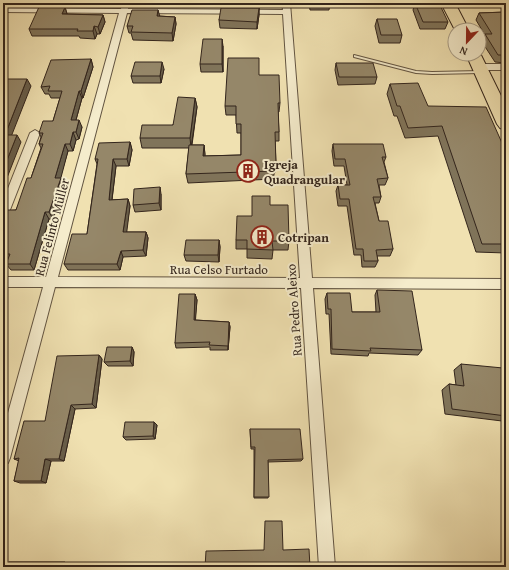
<svg xmlns="http://www.w3.org/2000/svg" width="509" height="570" font-family="'Gentium Book Plus',serif">
<style>
.lines{fill:none;stroke-linecap:round;stroke-linejoin:round}
.lane-casing{stroke:#625441;stroke-width:2}
.street-casing{stroke:#625441;stroke-width:2}
.highway-casing{stroke:#33251c;stroke-width:2}
.lane{fill:#f5eccc;fill-rule:evenodd}
.street{fill:#f5eccc;fill-rule:evenodd}
.highway{fill:#f0e1b1;fill-rule:evenodd}
.wall{fill:#80745a;stroke:#33251c}
.shaded-wall{fill:#685e4a;stroke:#33251c}
.building{fill:#958769;stroke:#33251c}
.labels{text-anchor:middle;dominant-baseline:central;stroke-width:4;stroke-linejoin:round;paint-order:stroke}
.poi-label{font-size:13px;font-weight:bold;fill:#33251c;stroke:#f5eccc;text-anchor:start}
.street-label{font-size:13px;fill:#33251c;stroke:#f5eccc}
</style>
<rect width="100%" height="100%" fill="#f0e1b1"/>
<filter id="stains"><feTurbulence type="fractalNoise" baseFrequency=".005" numOctaves="4"/><feColorMatrix values="0 0 0 0 .2 0 0 0 0 .09 0 0 0 0 .02 0 0 0 .5 -.17"/></filter>
<radialGradient id="worn" r=".72"><stop offset=".6" stop-color="#630" stop-opacity="0"/><stop offset="1" stop-color="#630" stop-opacity=".3"/></radialGradient>
<g class="lines">
<g class="lane-casing">
<path id="lane" d="M354,55L416,71L432,72L481,71L483,72L481,73L432,74L416,73L354,57Z"/>
</g>
<g class="street-casing">
<path id="street" d="M122,3H130L128,9L283,10L282,3H290L312,278L506,279V289L313,288L335,567H319L301,288L55,287L10,458L8,463L3,465V431L43,287H3V277H46L119,13L3,12V8L121,9ZM127,13L283,14L300,278L58,277Z
M506,64V70H480L476,67L480,64Z
M35,130L40,133L8,215L3,219V201L30,133Z"/>
</g>
<g class="highway-casing">
<path id="highway" d="M441,3H455L469,30H455Z
M479,51L506,106V130L500,128L497,124L466,54H479Z"/>
</g>
<use href="#lane" class="lane"/>
<use href="#street" class="street"/>
<use href="#highway" class="highway"/>
</g>
<path class="wall" d="M43,3H72L70,7H65L67,14L103,15L105,22L100,34H97L95,39L80,38L79,36H32L29,29L45,7Z
M223,3H261L260,8H259V15L257,29L220,28L219,20L223,8Z
M309,3H330L329,10H310Z
M415,3L448,22L445,29H420L413,10Z
M158,10L159,16L175,17L176,24L173,41L133,40L131,33H129L127,26Z
M506,12V63L495,62L482,42L485,35L476,20L479,13Z
M377,19L402,35L400,43H379L375,26Z
M223,46V72H201L200,64Z
M91,59L93,67L83,98H82L76,120L82,127L79,139L76,140L73,151H68L60,178L65,185L53,219H49L34,270H11L6,264L8,260H3V211L16,210L31,178L41,148L39,144L41,137L39,133L53,121L60,98H51L49,94H45L41,87Z
M336,63L377,77L375,84L338,85L335,70Z
M164,69L161,83H133L131,76Z
M259,75L280,103L279,112H278L279,132V141H275L276,164L275,173H274V179L188,183L186,174L189,148H142L140,138L173,125L195,98L197,107L192,145H204L205,156L241,155V133H237L236,115H226L225,106Z
M390,84L506,152V253L476,252L438,136L405,138L397,116H394L387,94Z
M130,142L132,150L129,166H116L112,200L128,199L130,206L126,232H146L148,238L146,256L123,257L120,270H68L64,264L87,234L97,164L95,159Z
M333,144L386,157L384,162L388,178L385,185H379L381,197L379,203H375L379,221L393,249L390,256H377L378,261L375,267H362L361,255H354L347,206H338L336,191L338,185H347L344,166H334L332,151Z
M161,194V210L135,212L133,205Z
M270,205L289,241L288,250H273L272,259L247,258V249H236V240L252,216Z
M219,240L220,247L219,262L186,261L184,255Z
M377,290L422,350L418,355L369,353L368,356L331,354L329,314H326L325,299L327,293L352,312H376L375,295Z
M195,294L197,300L195,320L229,322L230,327L228,350H210V347L176,348L175,343Z
M132,347L134,352L133,366H108L104,362Z
M99,355L102,359L96,408L75,409L64,461H51L46,483H20L14,481L19,461L14,459Z
M461,364L506,384V419L502,421L445,414L442,390L449,384L456,385L454,370Z
M154,422L157,425L155,439L126,440L123,437Z
M250,429L303,459L301,461L268,462V498H254V449H251Z"/>
<path class="shaded-wall" d="M69,3H72L70,7Z
M65,7L67,14H62Z
M259,8V15L257,29V22Z
M158,10L160,17L157,16Z
M103,15L105,22L100,34L98,27Z
M175,17L176,24L173,41L172,33Z
M94,26L97,34L95,39L93,31Z
M222,39L223,46V72L222,64Z
M91,59L93,67L83,98L81,91Z
M162,62L164,69L161,83L160,76Z
M3,66L5,71L3,77Z
M27,79L31,86L9,142L5,135Z
M79,91L82,98L74,127L71,120Z
M195,98L197,107L191,148L190,138Z
M79,120L82,127L79,139L76,132Z
M73,132L76,140L73,151L70,144Z
M17,135L21,142L3,188V170Z
M130,142L132,150L129,166L127,159Z
M65,144L68,151L59,185L55,178Z
M204,145L205,154L204,165L203,156Z
M113,159L116,166L111,207L109,200Z
M61,178L65,185L53,219L49,212Z
M160,187L161,194V210L159,203Z
M128,199L130,206L126,238L123,232Z
M45,212L49,219L34,270L30,264Z
M146,232L148,238L146,256L143,250Z
M219,240L220,247L219,262L218,255Z
M121,251L123,257L120,270L117,264Z
M195,294L197,300L195,326L194,320Z
M229,322L230,327L228,350V346Z
M132,347L134,352L133,366L130,361Z
M99,355L102,359L96,408L92,404Z
M71,405L75,409L64,461L59,459Z
M154,422L157,425L155,439L153,436Z
M45,459L51,461L46,483L41,481Z
M59,562H65L64,567H58Z"/>
<path class="building" d="M415,3H439L448,22H423Z
M39,7H65L62,14L103,15L98,27L94,26L93,31H77L78,29H29Z
M221,8H259L257,22L219,20Z
M132,10H158L157,16L175,17L172,33L131,32L133,26H127Z
M506,12V55H498L485,34H492L479,13Z
M377,19H397L402,35H381Z
M203,39H222V64H200Z
M228,58H259V75H279L280,103H278L279,132H275L276,164H274V171L186,174L189,145H204L203,156L241,155V124H236V106H225Z
M91,59L81,91H79L71,120H79L76,132H73L70,144H65L55,178H61L49,212H45L30,264H6L10,254H3V211L4,210H16L27,178H31L43,144H39L43,133H39L43,121H53L62,91H48L50,86L41,87L51,60Z
M135,62H162L160,76H131Z
M336,63H373L377,77H339Z
M3,79H27L5,135H17L3,170V97L4,94H3Z
M418,83L428,106L486,107L506,152V244H482L442,126L408,128L400,106H397L390,84Z
M178,97L195,98L190,138H140L142,125H173Z
M130,142L127,159H113L109,200L128,199L123,232H146L143,250L121,251L117,264H64L72,234H87L98,159H95L99,143Z
M333,144H383L386,157H382L388,178L377,179L381,197H373L379,221H388L393,249L376,250L378,261H364L363,249H356L349,199H340L338,185H350L345,159H335Z
M160,187L159,203L133,205L134,189Z
M252,196H270V205H288L289,241H272L273,250L247,249V240H236L237,216H252Z
M186,240H219L218,255H184Z
M377,290L412,291L422,350L370,348L371,351L332,349L331,309H328L327,293H350L352,312H380Z
M179,294H195L194,320L229,322L228,346L209,345L210,342L175,343Z
M107,347H132L130,361L104,362Z
M99,355L92,404L71,405L59,459H45L41,481H14L19,458L14,459L24,421H45L57,356Z
M461,364L503,368L506,384V416L452,409L449,384L464,386Z
M125,422H154L153,436L123,437Z
M250,429H300L303,459L268,460L269,497H254L255,447H251Z
M265,521H282L283,550L309,549L310,567H205L206,551L264,550Z
M9,562H59L58,567H8Z"/>
<defs>
<g id="building-ring" transform="scale(1.15)"><circle r="9.5" fill="#f5eccc" stroke="#8f2418" stroke-width="1.5"/><path d="M-4-6H4V6H1V3H-1V6H-4ZM-2.5-4.3h1.7v1.8h-1.7ZM.8-4.3h1.7v1.8H.8ZM-2.5-1h1.7V.8h-1.7ZM.8-1h1.7V.8H.8Z" fill="#8f2418"/></g>
</defs>
<g fill-rule="evenodd">
<use href="#building-ring" x="248" y="171"/>
<use href="#building-ring" x="262" y="237"/>
</g>
<g class="labels">
<g class="poi-label">
<text x="264" y="164">Igreja<tspan x="264" dy="15">Quadrangular</tspan></text>
<text x="278" y="237">Cotripan</text>
</g>
<g class="street-label">
<text transform="translate(52 227) rotate(-75)">Rua Felinto Müller</text>
<text x="219" y="269">Rua Celso Furtado</text>
<text transform="translate(294 310) rotate(-94)">Rua Pedro Aleixo</text>
</g>
</g>
<rect width="509" height="570" fill="none" stroke="#f0e1b1" stroke-width="16"/>
<rect x="4" y="4" width="501" height="562" fill="none" stroke="#33251c" stroke-width="2"/>
<rect x="8" y="8" width="493" height="554" fill="none" stroke="#33251c"/>
<g transform="translate(467 42) rotate(202)"><circle r="19" fill="#f5eccc" stroke="#a79c86"/>
<path d="M0-3L7 15L0 10L-7 15Z" fill="#8f2418"/>
<text y="-6" font-size="11" font-weight="bold" text-anchor="middle" fill="#33251c">N</text>
</g>
<rect width="100%" height="100%" filter="url(#stains)"/>
<rect width="100%" height="100%" fill="url(#worn)"/>
</svg>
